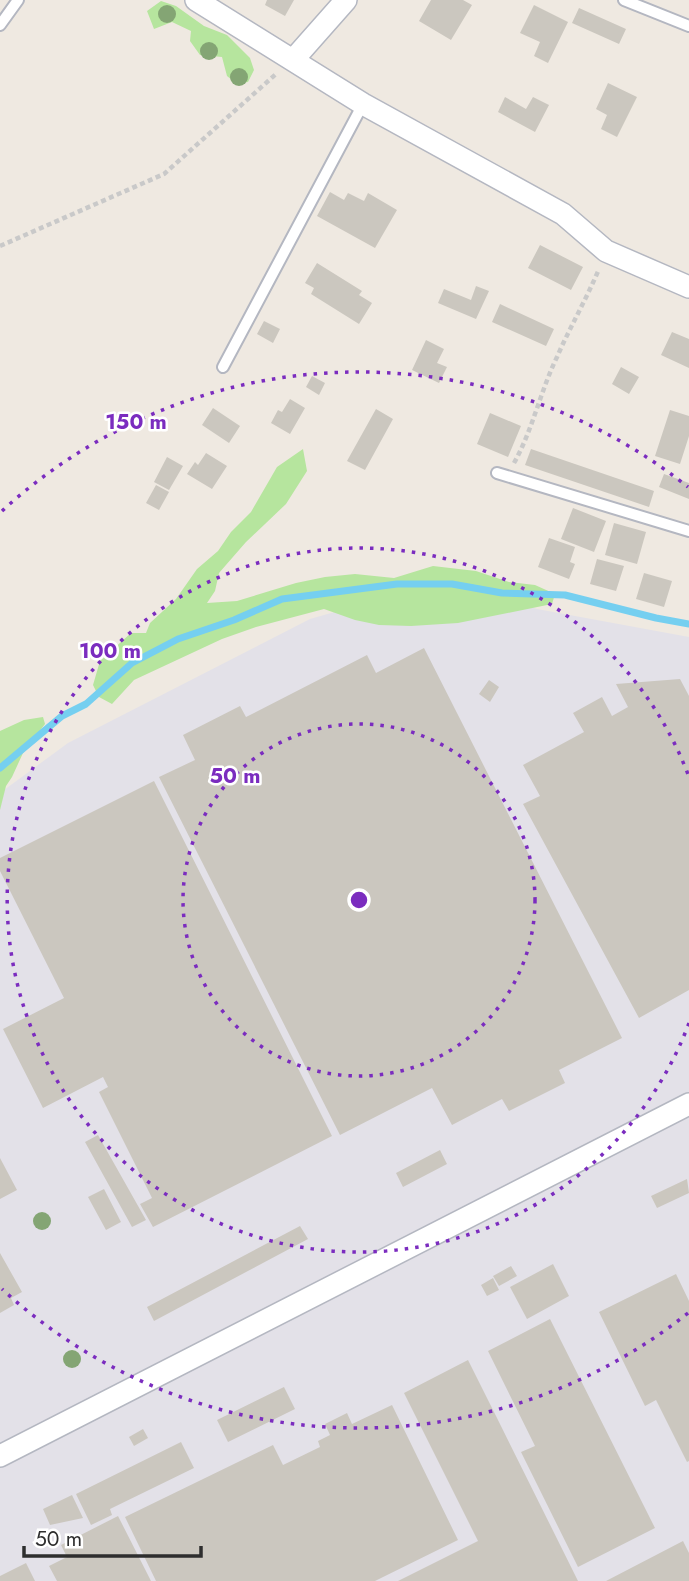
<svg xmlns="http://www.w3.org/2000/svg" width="689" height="1581" font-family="Jost,sans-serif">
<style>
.industrial{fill:#e3e1e8}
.green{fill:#b6e59e}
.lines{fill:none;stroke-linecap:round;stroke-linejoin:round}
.stream{stroke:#75cff0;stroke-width:7}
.building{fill:#cbc7bf}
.service-casing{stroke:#b4b7c1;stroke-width:14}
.minor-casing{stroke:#b4b7c1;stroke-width:24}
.path{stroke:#c9c9c9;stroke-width:4.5;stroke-dasharray:5 3.5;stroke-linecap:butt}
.service{stroke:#fff;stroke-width:10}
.minor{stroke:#fff;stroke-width:21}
.tree{fill:#84a574}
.ring{fill:none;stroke:#7b2cbf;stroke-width:3.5;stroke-dasharray:3.5 7}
.centre{fill:#7b2cbf;stroke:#fff;stroke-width:3.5}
.ring-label{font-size:21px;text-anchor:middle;font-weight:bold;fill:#7b2cbf;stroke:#fff;stroke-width:5;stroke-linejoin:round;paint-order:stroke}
</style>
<rect width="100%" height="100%" fill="#efe9e1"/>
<path class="industrial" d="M440,582L537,609L689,637V1581H0V793L68,743L310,619Z"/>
<path class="green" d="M161,1L176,6L204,26L227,35L250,58L254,70L248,82L237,84L227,76L222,57L200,55L190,41L191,31L172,22L154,29L147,11Z
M303,449L307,471L286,504L246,542L219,573L215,591L207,603L237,601L296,583L325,577L355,574L394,578L433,566L476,571L509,582L535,585L555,594L552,604L458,623L411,626L379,625L355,620L324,609L256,627L222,639L134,680L112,704L99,697L93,685L100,661L131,633H146L150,623L176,599L197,569L218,551L231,532L251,512L277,467Z
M43,717L45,724L23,753L12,777L6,786L0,810V731L24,720Z"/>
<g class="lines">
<path class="stream" d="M0,768L62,716L86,704L132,663L178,639L234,620L282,599L397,584H452L502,593L565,595L656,618L689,624"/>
</g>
<path class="building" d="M267,0H294L285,16L265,5Z
M431,0H463L472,5L451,40L419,21Z
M534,5L568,22L548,63L534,56L540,42L520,33Z
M579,8L626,29L619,44L572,23Z
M608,83L637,97L617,137L601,129L607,115L596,109Z
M505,97L526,109L533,97L549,105L535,132L498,112Z
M330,192L344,200L348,193L364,201L368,193L397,210L375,248L317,216Z
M540,245L583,267L571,290L528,268Z
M317,263L362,291L359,295L372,303L359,324L311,294L314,288L305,283Z
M476,286L489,291L476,319L438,303L444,289L471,300Z
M500,304L554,329L546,346L492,322Z
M264,321L280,329L273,343L257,334Z
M672,332L689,339V368L661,355Z
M426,340L444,349L437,363L447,367L439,383L412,370Z
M621,367L639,377L629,394L612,384Z
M312,376L325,383L319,395L306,387Z
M290,399L305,408L290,434L271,423L278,410L282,412Z
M213,408L240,426L229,443L202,425Z
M376,409L393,419L365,470L347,461Z
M670,410L689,416V436L680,464L655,456Z
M490,413L521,426L508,457L477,444Z
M531,449L654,491L649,507L525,465Z
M206,453L227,466L212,489L187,474L195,462L198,465Z
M167,457L183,466L169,490L154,482Z
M664,474L689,483V499L659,487Z
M156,485L169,492L159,510L146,503Z
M573,508L606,521L594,552L561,539Z
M614,523L646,532L637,564L605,555Z
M549,538L575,547L570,562L575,564L569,579L538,567Z
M597,559L624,566L616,591L590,584Z
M644,573L672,581L664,607L636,599Z
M424,648L622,1038L559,1070L565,1083L509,1111L502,1099L452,1125L432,1088L340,1135L159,777L195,760L183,735L240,706L246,717L367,655L376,673Z
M680,679L689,696V990L639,1018L523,804L540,796L523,765L584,732L573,713L602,697L612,716L628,707L616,684Z
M489,680L499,687L490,702L479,694Z
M154,781L332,1136L153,1227L140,1204L152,1198L99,1092L108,1087L103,1077L43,1108L3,1029L64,998L0,871V858Z
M98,1135L146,1220L132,1227L85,1142Z
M440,1150L447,1164L403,1187L396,1173Z
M0,1158L17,1190L0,1199Z
M687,1179L689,1193L657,1208L651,1196Z
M104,1189L121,1222L106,1230L88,1197Z
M300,1226L308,1239L154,1321L147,1307Z
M0,1253L22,1292L11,1298L14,1305L0,1313Z
M553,1264L569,1296L527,1319L510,1287Z
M511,1266L517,1276L499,1286L493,1276Z
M676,1274L689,1301V1461L687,1462L656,1400L645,1406L599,1312Z
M493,1278L499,1290L487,1296L481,1285Z
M550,1319L655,1528L578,1567L521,1452L535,1446L488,1351Z
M468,1360L497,1418L578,1581H398L478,1541L404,1393Z
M284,1387L295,1409L228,1442L217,1420Z
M392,1405L458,1540L375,1581H156L125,1517L273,1445L283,1465L320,1447L318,1441L330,1435L325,1424L347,1413L352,1424Z
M143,1429L148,1438L134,1446L129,1437Z
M181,1442L194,1468L110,1509L112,1515L91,1525L76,1494Z
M72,1495L83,1518L50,1525L43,1509Z
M118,1516L151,1581H57L49,1566L67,1557L61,1545Z
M683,1541L689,1553V1581H606Z
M26,1563L35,1581H0V1576Z"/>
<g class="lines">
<g class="service-casing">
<path id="service" d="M624,0L689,26
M0,25L18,0
M223,367L363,104
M497,473L689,531"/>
</g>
<g class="minor-casing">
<path id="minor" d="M196,0L363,104L563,214L606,251L689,287
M293,60L346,0
M0,1456L689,1104"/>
</g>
<path class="path" d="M0,246L164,174L276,74
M514,463C533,429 540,392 557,357C570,327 586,300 599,269"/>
<use href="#service" class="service"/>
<use href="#minor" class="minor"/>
</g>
<g class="tree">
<circle cx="167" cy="14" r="9"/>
<circle cx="209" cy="51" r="9"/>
<circle cx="239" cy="77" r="9"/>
<circle cx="42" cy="1221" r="9"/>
<circle cx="72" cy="1359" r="9"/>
</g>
<g class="ring">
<circle cx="359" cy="900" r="176"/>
<path d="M689 1023A352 352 0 1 1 689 777"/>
<path d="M688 1313A528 528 0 0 1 2 1289M2 511A528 528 0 0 1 688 487"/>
</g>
<circle cx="359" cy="900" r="10" class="centre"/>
<g class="ring-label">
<text x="136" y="429">150 m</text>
<text x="110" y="658">100 m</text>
<text x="235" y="783">50 m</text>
</g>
<path d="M24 1546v10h177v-10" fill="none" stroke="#2e2e2e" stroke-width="3.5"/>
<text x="35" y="1546" font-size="21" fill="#2e2e2e" stroke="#ffffff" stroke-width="5" paint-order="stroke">50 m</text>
</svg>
